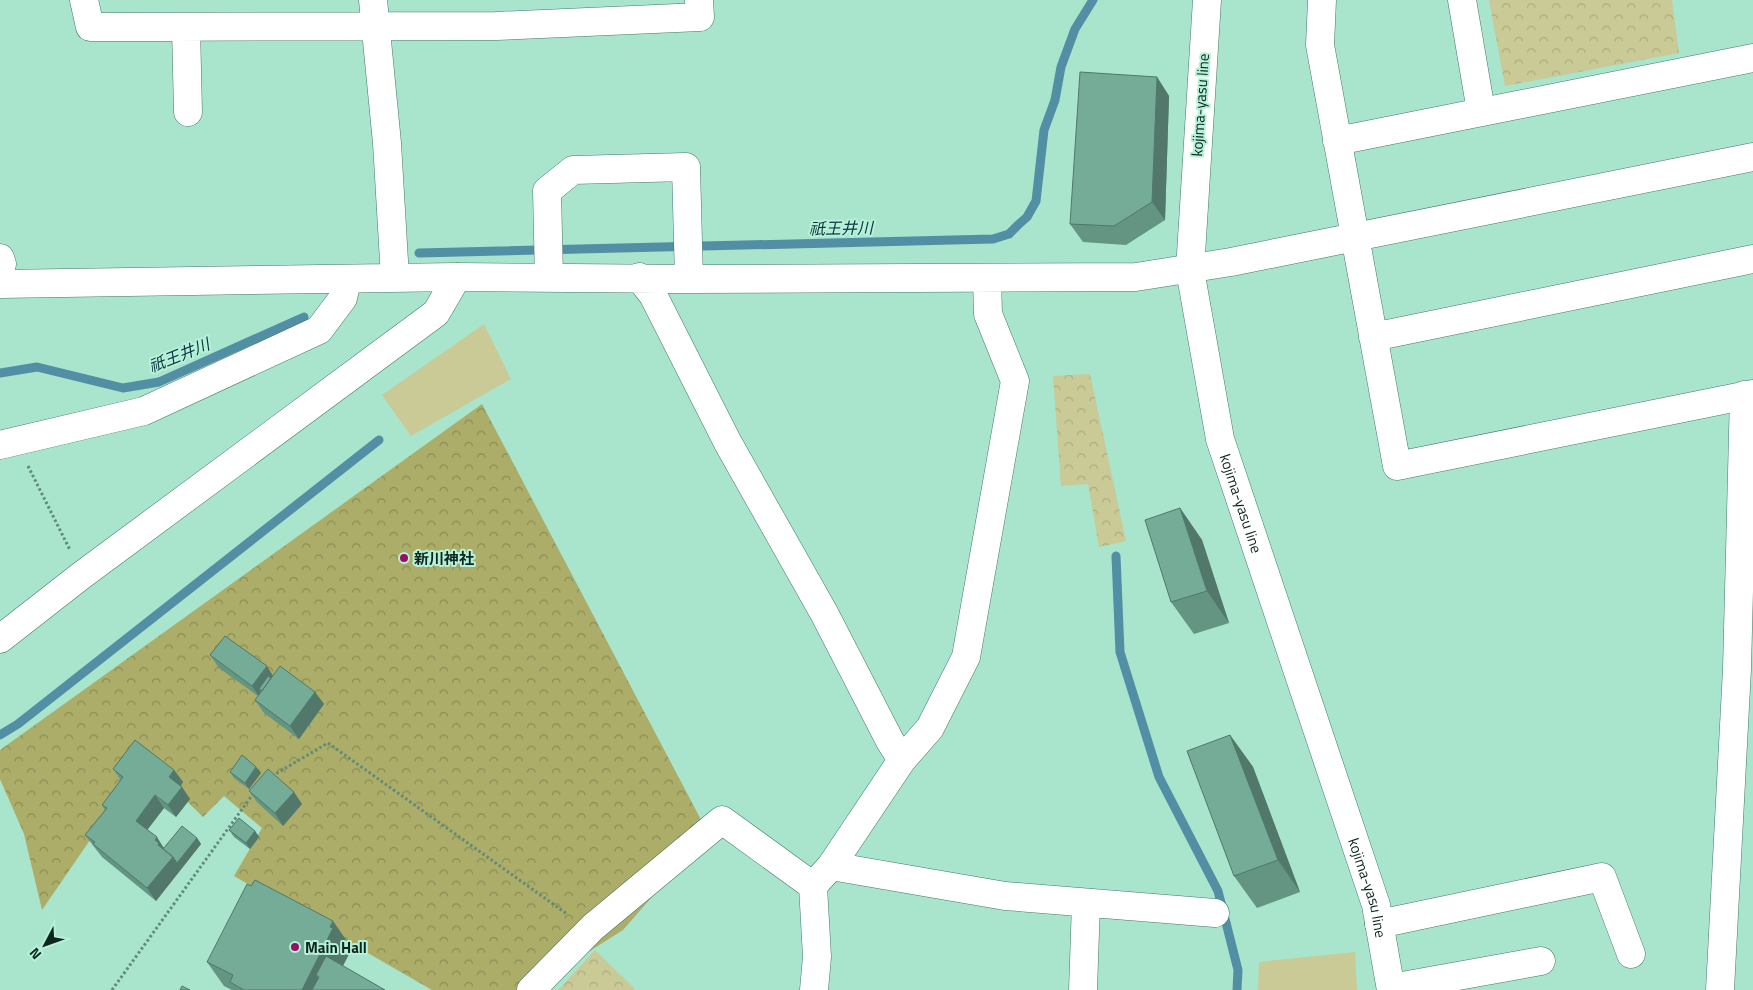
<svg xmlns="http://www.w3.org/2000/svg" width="1753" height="990" font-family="'Titillium Web','Noto Sans JP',sans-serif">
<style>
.grass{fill:#c9ca96}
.forest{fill:url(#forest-crowns)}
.park{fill:url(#park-crowns)}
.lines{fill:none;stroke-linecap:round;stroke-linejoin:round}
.stream{stroke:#528ea4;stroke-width:9}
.minor-casing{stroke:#437a66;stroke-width:29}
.major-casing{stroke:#437a66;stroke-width:29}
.path{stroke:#618b7b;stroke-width:3;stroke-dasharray:2.5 2.5;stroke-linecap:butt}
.minor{stroke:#fff;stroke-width:28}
.major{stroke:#fff;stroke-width:28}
.wall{fill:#649482}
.shaded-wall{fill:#51786a}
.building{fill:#74ac97;stroke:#51786a}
.poi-dot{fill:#971066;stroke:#b6f1da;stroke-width:2}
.labels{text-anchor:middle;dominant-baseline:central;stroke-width:4;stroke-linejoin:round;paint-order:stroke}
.street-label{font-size:15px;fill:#0f261e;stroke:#b6f1da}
.poi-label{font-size:15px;font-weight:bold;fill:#0f261e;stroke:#b6f1da;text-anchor:start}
.water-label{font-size:16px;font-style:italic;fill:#0e3241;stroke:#b6f1da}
</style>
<defs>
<pattern id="forest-crowns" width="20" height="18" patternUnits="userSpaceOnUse" patternTransform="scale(1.25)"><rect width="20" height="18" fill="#acad68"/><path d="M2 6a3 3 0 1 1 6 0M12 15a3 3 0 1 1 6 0" fill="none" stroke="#8a8d55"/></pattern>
<pattern id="park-crowns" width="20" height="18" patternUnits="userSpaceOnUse" patternTransform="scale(1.25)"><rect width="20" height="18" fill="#c9ca96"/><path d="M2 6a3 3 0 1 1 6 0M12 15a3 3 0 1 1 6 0" fill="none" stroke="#abad81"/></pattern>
</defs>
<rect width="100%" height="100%" fill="#a9e4cd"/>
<path class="grass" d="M484,324L511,379L411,436L382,395Z
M1355,952L1357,990H1258L1259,962Z"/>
<path class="forest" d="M482,404L708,833L623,930L528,990H432L234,876L262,828L224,796L203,817L145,760L42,910L24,834L0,779V750Z"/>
<path class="park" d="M1489,0H1672L1679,53L1505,86Z
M1090,374L1126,541L1099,547L1088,484L1061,486L1053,376Z
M595,950L635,989L634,990H558Z"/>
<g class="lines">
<path class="stream" d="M419,253L993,239L1009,234L1018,225L1027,217L1036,201L1044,130L1055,100L1061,67L1075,29L1093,0
M0,373L37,367L123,388L159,382L304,317
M1116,556L1120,652L1159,777L1218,891L1238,970L1237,990
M0,735L18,724L379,440"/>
<g class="minor-casing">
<path id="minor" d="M84,0L90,27L496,26L700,17L699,0
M373,0L387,143L395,278
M1322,0L1320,45L1397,466L1753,394
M1462,0L1481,111
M186,27L188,112
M1337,141L1753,58
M0,258L2,264
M639,277L653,295L728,443L824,613L890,741L902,760
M549,278L547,191L573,170L686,167L689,279
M0,284L457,277L689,279L1136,277L1231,262L1753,157
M1373,337L1753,259
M0,445L144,411L319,330L343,298L347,280
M0,639L82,575L436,313L457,277
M831,866L1005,896L1215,913
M1379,924L1602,877L1631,954
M1391,988L1541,961
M531,990L593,927L722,820L813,886
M814,990L817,957L813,886L831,866L902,760L930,728L966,657L1015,381L988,314L987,279
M1083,990L1086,903
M1720,990L1737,669L1744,395"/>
</g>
<g class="major-casing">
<g id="major">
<path id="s1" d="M1207,0L1190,270L1220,439L1376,905L1391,990"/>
</g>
</g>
<path class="path" d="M28,466L70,550
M272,776L328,743L567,914
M112,990L253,794"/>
<use href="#minor" class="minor"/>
<use href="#major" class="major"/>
</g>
<path class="wall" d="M1157,77L1169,96L1165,220L1126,245L1083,242L1070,224Z
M1180,508L1202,540L1229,623L1194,634L1171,602Z
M210,655L273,676L315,692L324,704L299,739L264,713L255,700L258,696L219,668Z
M1230,735L1253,767L1300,892L1257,908L1234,876Z
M256,767L261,773L249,789L234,778L230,772Z
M113,769L174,770L183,782L181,786L190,799L176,817L164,808L147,830L164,848L197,838L201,844L156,901L102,857L85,835L105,810L102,805L121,780Z
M249,791L302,804L283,826L258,803Z
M229,830L255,831L259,837L250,849L234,837Z
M349,944L347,948L350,952L343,966L385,990H232L224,986L207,962Z"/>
<path class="shaded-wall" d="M1157,77L1169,96L1165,220L1152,202Z
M1180,508L1202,540L1229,623L1207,591Z
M267,666L275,679L259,689L263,696L261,699L252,686Z
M315,692L324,704L299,739L290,726Z
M1230,735L1253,767L1300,892L1278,860Z
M256,767L261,773L249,789L245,783Z
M174,770L183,782L178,790L169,777Z
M182,787L190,799L176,817L168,805Z
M294,792L302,804L283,826L275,813Z
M155,795L164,808L145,833L136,821Z
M255,831L259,837L250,849L246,843Z
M157,837L165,850V851L158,845L155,840Z
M197,838L201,844L156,901L147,888L173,857Z
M333,921L349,944L347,948L350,952L330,990L319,977L316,975L326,990H302L330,927Z"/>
<path class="building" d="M1080,72L1157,77L1152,202L1114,226L1070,224Z
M1180,508L1207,591L1171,602L1145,520Z
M225,636L267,666L252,686L210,655Z
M280,666L315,692L290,726L255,700Z
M268,676L271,678L262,691L259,689Z
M1230,735L1278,860L1234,876L1187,751Z
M135,740L174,770L169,777L182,787L168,805L155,795L136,821L157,837L155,840L159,843L158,845L173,857L147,888L93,844L95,842L85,835L107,808L102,805L123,777L113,769Z
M242,755L256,767L245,783L230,772Z
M268,769L294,792L275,813L249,791Z
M239,818L255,831L246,843L229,830Z
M182,826L197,838L177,863L173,857L163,849Z
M255,880L333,921L330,927L333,928L302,990H244L230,982L233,975L207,962L247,884L251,886Z
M326,956L385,990H312L319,977L316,975Z
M182,986L190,990H180Z"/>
<g class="poi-dot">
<circle cx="404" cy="558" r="5"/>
<circle cx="295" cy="947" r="5"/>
</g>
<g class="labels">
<g class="street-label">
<text transform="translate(1200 105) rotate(-86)">kojima-yasu line</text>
<text stroke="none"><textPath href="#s1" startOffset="510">kojima-yasu line</textPath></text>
<text stroke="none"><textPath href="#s1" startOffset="915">kojima-yasu line</textPath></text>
</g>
<g class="poi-label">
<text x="414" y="558">新川神社</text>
<text x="305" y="947">Main Hall</text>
</g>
<g class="water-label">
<text transform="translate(841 228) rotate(-1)">祇王井川</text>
<text transform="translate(179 355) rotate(-22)">祇王井川</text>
</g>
</g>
<g transform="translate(45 945) rotate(229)" stroke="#b6f1da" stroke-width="4" paint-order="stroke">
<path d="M0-4L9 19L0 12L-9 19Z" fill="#0f261e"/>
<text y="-8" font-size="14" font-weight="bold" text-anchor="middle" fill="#0f261e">N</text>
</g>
</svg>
